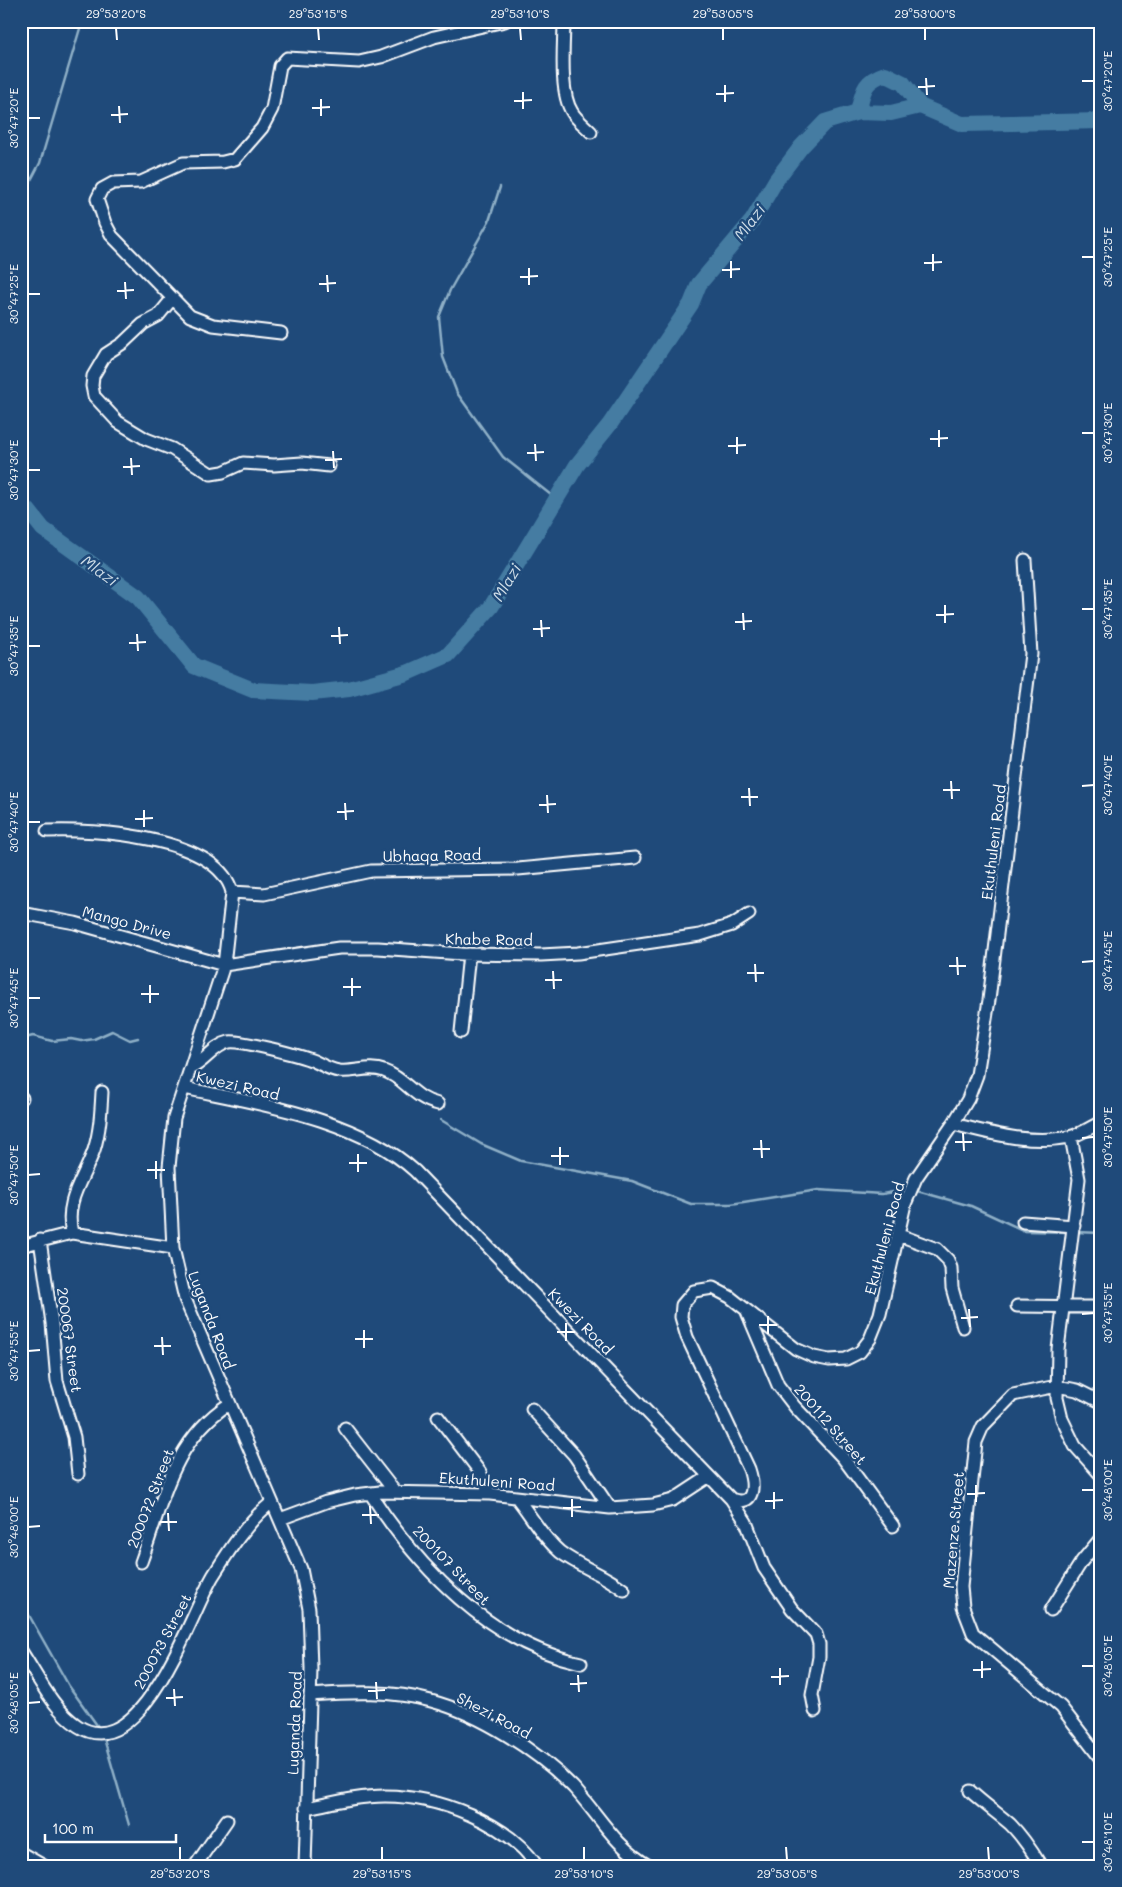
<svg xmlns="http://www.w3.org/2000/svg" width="1122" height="1887" font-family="Mali,sans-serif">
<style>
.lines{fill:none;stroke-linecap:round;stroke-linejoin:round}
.stream{stroke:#8fb0c7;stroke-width:2.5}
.river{stroke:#457ca2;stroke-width:16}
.minor-casing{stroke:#fff;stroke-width:15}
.minor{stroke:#1f4a7a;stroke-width:11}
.ticks{fill:none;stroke:#fff;stroke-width:2}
.labels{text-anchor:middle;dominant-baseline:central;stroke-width:5;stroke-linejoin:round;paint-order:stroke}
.street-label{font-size:15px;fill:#fff;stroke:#1f4a7a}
.water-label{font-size:16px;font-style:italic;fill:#d0dee8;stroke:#1f4a7a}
.neatline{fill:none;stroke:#fff;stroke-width:2}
.ticks-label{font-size:12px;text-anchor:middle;fill:#fff}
</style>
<rect width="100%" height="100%" fill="#1f4a7a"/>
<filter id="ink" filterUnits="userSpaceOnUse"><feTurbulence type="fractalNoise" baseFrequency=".02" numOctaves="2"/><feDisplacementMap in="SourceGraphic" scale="10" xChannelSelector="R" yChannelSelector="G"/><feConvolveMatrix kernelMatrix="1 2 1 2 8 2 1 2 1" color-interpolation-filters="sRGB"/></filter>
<g filter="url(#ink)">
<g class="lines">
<path class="stream" d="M500,187L489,221L450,290L439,317L443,357L457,393L503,457L556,499
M21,199L40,163L81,25L84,21
M21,1039L33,1036L52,1041L71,1039L81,1041L94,1039L112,1031L130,1040L138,1038
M441,1120L481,1144L521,1161L632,1181L691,1204H731L818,1190L882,1194L905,1190
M917,1191L971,1206L1025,1231L1070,1232
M1076,1232L1101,1233
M21,1601L69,1686L99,1728
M103,1735L129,1825"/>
<path class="river" d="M858,112C863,92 863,81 885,74L903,83L920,106
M21,509L28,510L43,529L138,597L194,666L253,690L312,693L349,689L407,673L448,655L491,607L577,465L610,424L691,304L699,284L752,221L776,180L801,147L825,122L858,112L891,113L920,106L962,124L1101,121"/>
<g class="minor-casing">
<path id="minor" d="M564,21C564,45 559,92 572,112C576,119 585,126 591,132
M172,299L158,316L143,324L123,343L106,354L93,376L92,386L94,396L118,422L146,439L172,449L211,474L223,472L243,463L274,465L302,463L329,466
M281,333L213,325L190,316L112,236L105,223L97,199L102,189L113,183L141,182L183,163L223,162L235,159L262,128L272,109L280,66L287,58L359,62L381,57L434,37L505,21
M47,831C94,829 217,836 232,892L224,965L174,1118L169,1167L173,1248L185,1299L301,1569L309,1609L311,1669L305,1866
M232,892L264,894L371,871L518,869L635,858
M21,913L75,923L224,965L339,948H378L462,954L541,955L578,953L700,935L732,925L749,914
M461,1032L469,954
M191,1068C205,1062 214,1045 229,1042C241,1040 301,1056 314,1061C322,1065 330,1070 339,1071C354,1073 369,1065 384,1071C405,1078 414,1099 438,1104
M184,1088C259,1104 357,1118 415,1171L731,1499L746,1522L764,1568L792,1609L816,1634L819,1644V1657L812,1695L815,1711
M21,1099L22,1098
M953,1124C990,1133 1031,1145 1069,1137C1080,1135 1091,1127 1101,1122
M1071,1137L1079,1179L1058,1349L1057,1398L1062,1419L1075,1446L1101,1475
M1023,1222L1074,1226
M72,1233C64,1200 84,1179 94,1150C100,1131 101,1111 102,1092
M899,1235L937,1249L948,1260L951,1268L952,1288L963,1327
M40,1240L52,1323L57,1381L74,1437L78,1474
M21,1246L72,1233L173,1248
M1017,1306L1101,1307
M747,1312L778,1385L795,1407L843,1458L893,1526
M1101,1402L1077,1390L1057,1386L1013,1395L983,1426L976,1442L961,1587L963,1607L973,1633L1061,1707L1101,1759
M532,1409L574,1455L610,1508
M438,1417L480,1472L490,1494
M345,1428L395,1492
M370,1493C418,1568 491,1644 581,1663
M516,1497C531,1515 542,1537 560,1552C580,1567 604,1574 624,1590
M731,1499C756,1508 754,1484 749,1469L687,1337L681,1317L682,1305L694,1291L713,1288L730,1297L796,1349L814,1357L829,1360L846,1359L860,1352L870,1339L880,1314L905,1204L916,1178L953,1124L968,1099L977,1075L989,1000L1031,654L1025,560
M280,1519L326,1502L355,1495L380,1492L490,1494L610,1508L653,1505L673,1500L708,1477
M141,1562C163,1502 172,1441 229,1404
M1051,1610L1082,1561L1101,1538
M21,1651C37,1675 53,1710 78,1726C141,1767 191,1613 213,1576C230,1549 247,1522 272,1502
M310,1695C349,1692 392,1690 431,1701C480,1714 538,1751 573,1787C599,1815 614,1846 649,1866
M970,1791C983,1803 997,1813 1010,1824C1022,1836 1032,1851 1041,1866
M306,1808C332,1803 358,1796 385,1796C437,1796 508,1822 537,1866
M21,1853L44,1866
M195,1866L227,1820"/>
</g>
<use href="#minor" class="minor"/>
</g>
</g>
<path class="ticks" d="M116,28L117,40M318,28L319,40M520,28L521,40M723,28V40M925,28V40M926,78L927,95M1082,81H1094M725,85V102M918,87L935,86M523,92V109M716,94L734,93M321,99V116M514,101L532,100M119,106L120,123M312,108L330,107M111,115L128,114M28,118H40M933,254V271M1082,257H1094M731,261V278M924,263L942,262M529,268V285M722,270L740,269M327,275L328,292M520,277L538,276M125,282L126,299M319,284L336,283M117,291L134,290M28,294H40M939,430V447M1082,433H1094M737,437V454M930,439L948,438M535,444L536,461M728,446L746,445M333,451L334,468M527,453L544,452M131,458L132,475M325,460L342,459M123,467L140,466M28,470H40M945,605V623M1082,609H1094M743,613L744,630M936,615L954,614M541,620L542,637M735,622L752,621M339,627L340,644M533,629L550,628M137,634L138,651M331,636L348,635M129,643L146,642M28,646H40M951,781L952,799M1082,786L1094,785M749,788L750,806M943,790H960M547,795L548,813M741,797H758M345,803L346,820M539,805L556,804M144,810V827M337,812L354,811M135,819L153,818M28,822H40M957,957L958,975M1082,962L1094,961M755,964L756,982M949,966H966M553,971L554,989M747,973H764M352,978V996M545,980H562M150,985V1003M343,987H361M141,994H159M28,998H40M963,1133L964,1151M1082,1138L1094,1137M761,1140L762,1158M955,1142H972M560,1147V1165M753,1149H770M358,1154V1172M551,1156H569M156,1161V1179M349,1163H367M147,1170H165M28,1175L40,1174M969,1309L970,1327M1082,1314L1094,1313M768,1316V1334M961,1318L978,1317M566,1323V1341M759,1325H777M364,1330V1348M557,1332H575M162,1337L163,1355M355,1339H373M154,1346H171M28,1351L40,1350M976,1485V1502M1082,1490H1094M774,1492V1509M967,1494L985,1493M572,1499V1517M765,1501L783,1500M370,1506L371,1524M563,1508L581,1507M168,1513L169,1531M362,1515H379M160,1522H177M28,1527L40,1526M982,1661V1678M1082,1666H1094M780,1668V1685M973,1670L991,1669M578,1675L579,1692M771,1677L789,1676M376,1682L377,1699M570,1684L587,1683M174,1689L175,1706M368,1691L385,1690M166,1698L183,1697M28,1703L40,1702M1082,1842H1094M180,1847V1860M382,1847V1860M584,1847V1860M786,1847L787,1860M988,1847L989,1860"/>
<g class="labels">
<g class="street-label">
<text transform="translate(993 842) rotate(-83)">Ekuthuleni Road</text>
<text transform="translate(432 855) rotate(-1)">Ubhaqa Road</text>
<text transform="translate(127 922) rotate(15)">Mango Drive</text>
<text transform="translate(489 939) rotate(1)">Khabe Road</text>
<text transform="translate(238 1085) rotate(13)">Kwezi Road</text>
<text transform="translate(884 1238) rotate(-75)">Ekuthuleni Road</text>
<text transform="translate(212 1320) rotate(69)">Luganda Road</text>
<text transform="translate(581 1321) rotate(46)">Kwezi Road</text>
<text transform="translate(70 1340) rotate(82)">200067 Street</text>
<text transform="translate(831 1424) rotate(49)">200112 Street</text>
<text transform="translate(497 1481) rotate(4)">Ekuthuleni Road</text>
<text transform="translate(150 1498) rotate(-69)">200072 Street</text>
<text transform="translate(953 1530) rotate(-85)">Mazenze Street</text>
<text transform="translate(452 1565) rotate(46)">200107 Street</text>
<text transform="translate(162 1641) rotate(-62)">200073 Street</text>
<text transform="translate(494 1715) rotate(28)">Shezi Road</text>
<text transform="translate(294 1723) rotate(-88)">Luganda Road</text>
</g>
<g class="water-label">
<text transform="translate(749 222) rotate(-53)">Mlazi</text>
<text transform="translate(100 570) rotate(36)">Mlazi</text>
<text transform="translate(506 582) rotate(-59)">Mlazi</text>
</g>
</g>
<rect width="1122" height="1887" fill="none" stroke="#1f4a7a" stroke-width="55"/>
<path d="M45 1834v8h131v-8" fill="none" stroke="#ffffff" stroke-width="2.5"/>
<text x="52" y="1834" font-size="15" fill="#ffffff" stroke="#1f4a7a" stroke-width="4" paint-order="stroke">100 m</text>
<rect x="28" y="28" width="1066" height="1832" class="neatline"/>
<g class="ticks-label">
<text x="116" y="18">29°53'20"S</text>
<text x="318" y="18">29°53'15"S</text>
<text x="520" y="18">29°53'10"S</text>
<text x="723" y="18">29°53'05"S</text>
<text x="925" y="18">29°53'00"S</text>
<text transform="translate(1108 81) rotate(-90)" y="4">30°47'20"E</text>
<text transform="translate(14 118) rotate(-90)" y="4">30°47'20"E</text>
<text transform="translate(1108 257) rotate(-90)" y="4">30°47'25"E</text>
<text transform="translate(14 294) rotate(-90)" y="4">30°47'25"E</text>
<text transform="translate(1108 433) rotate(-90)" y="4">30°47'30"E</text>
<text transform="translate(14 470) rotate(-90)" y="4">30°47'30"E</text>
<text transform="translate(1108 609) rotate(-90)" y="4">30°47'35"E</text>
<text transform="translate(14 646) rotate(-90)" y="4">30°47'35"E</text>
<text transform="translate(1108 785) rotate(-90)" y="4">30°47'40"E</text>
<text transform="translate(14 822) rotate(-90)" y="4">30°47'40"E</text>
<text transform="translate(1108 961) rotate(-90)" y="4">30°47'45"E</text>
<text transform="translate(14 998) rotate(-90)" y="4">30°47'45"E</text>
<text transform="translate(1108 1137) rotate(-90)" y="4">30°47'50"E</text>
<text transform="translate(14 1175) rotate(-90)" y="4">30°47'50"E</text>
<text transform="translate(1108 1313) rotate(-90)" y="4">30°47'55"E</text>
<text transform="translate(14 1351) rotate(-90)" y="4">30°47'55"E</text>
<text transform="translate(1108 1490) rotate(-90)" y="4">30°48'00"E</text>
<text transform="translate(14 1527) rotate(-90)" y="4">30°48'00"E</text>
<text transform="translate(1108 1666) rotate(-90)" y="4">30°48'05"E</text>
<text transform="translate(14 1703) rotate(-90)" y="4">30°48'05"E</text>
<text transform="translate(1108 1842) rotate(-90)" y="4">30°48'10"E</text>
<text x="180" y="1878">29°53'20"S</text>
<text x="382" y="1878">29°53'15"S</text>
<text x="584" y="1878">29°53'10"S</text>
<text x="787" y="1878">29°53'05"S</text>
<text x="989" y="1878">29°53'00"S</text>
</g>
</svg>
